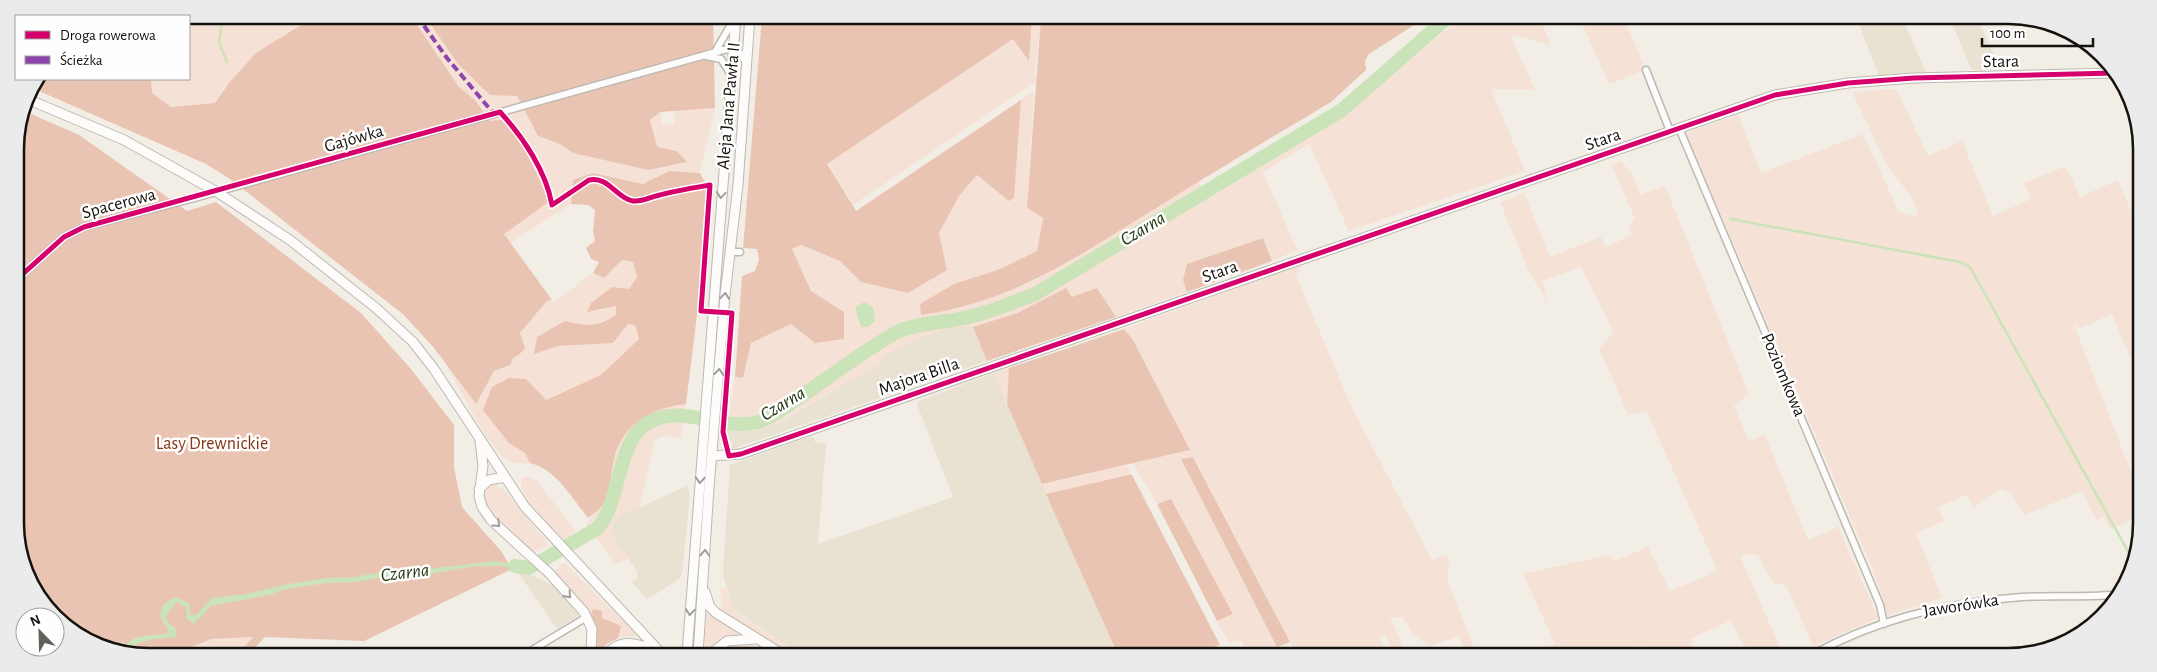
<svg xmlns="http://www.w3.org/2000/svg" width="2157" height="672" font-family="'Alegreya Sans',sans-serif">
<style>
.built{fill:#e9e2d2}
.green{fill:#f6e1d6}
.forest{fill:#eac4b3}
.water{fill:#cae3b9}
.lines{fill:none;stroke-linecap:round;stroke-linejoin:round}
.stream{stroke:#cae3b9;stroke-width:2.5}
.river{stroke:#cae3b9;stroke-width:14}
.street-casing{stroke:#bcb9b2;stroke-width:9}
.secondary-casing{stroke:#bcb9b2;stroke-width:11}
.street{stroke:#fdfcfb;stroke-width:6}
.secondary{stroke:#fdfcfb;stroke-width:9}
.quiet{stroke:#8e44ad;stroke-width:4;stroke-dasharray:8 4;stroke-linecap:butt}
.cycleway-casing{stroke:#fefefe;stroke-width:8}
.cycleway{stroke:#d6006c;stroke-width:5}
.oneway{stroke:#a09e9c}
.labels{text-anchor:middle;dominant-baseline:central;stroke-width:5;stroke-linejoin:round;paint-order:stroke}
.street-label{font-size:18px;fill:#15120d;stroke:#fefefe}
.park-label{font-size:18px;fill:#833515;stroke:#fefefe}
.water-label{font-size:19px;font-style:italic;fill:#1d350e;stroke:#fefefe}
.rim{fill:none;stroke:#15120d;stroke-width:2.5}
</style>
<rect width="100%" height="100%" fill="#f2eee5"/>
<path class="built" d="M1857,19H1903L1926,73L1879,76Z
M1950,19H1978L2000,69L1972,70Z
M952,327H973L987,361L732,449V441H727V431H754L779,423L882,362V357L919,338Z
M994,373L1113,645L1096,655L801,654L734,610L724,579L723,569L730,465L810,436L814,438L815,442L826,443L818,544L953,497L916,402Z
M687,486L690,494L682,574L679,579L648,599L646,598L632,582L637,578V571L609,532L618,517Z
M515,568L553,585L579,616L557,629Z"/>
<path class="green" d="M149,15H310L306,22L229,83L215,103L171,107L152,93L151,79H189V16H142Z
M411,16H425L457,63L517,96L538,136L560,144L573,153L648,170L686,162L677,151L657,147L650,120L660,112L662,125L675,124L674,111L715,108L700,173L669,171L643,184L593,173L573,180L571,204L510,243L503,234L550,201L475,100L459,87Z
M1032,17H1041L1035,73L1037,81L853,205L827,164L1013,39L1029,61Z
M1460,18H1540L1551,45L1510,34L1535,90L1491,89L1525,171L1349,231L1309,144L1263,172L1297,250L1272,261L1263,238L1183,280L1187,292L1116,317L1097,288L1072,298L1066,288L1017,313L973,327H951L919,338L882,357V362L771,427L754,431H727L735,377L743,378L751,343L791,324L815,343L844,312L811,291L791,249L801,245L840,261L861,282L946,270L939,233L959,196L977,175L1009,200L1014,198L1021,100L1034,91L1027,208L1043,217L1037,251L1000,269L954,284L920,304L955,310L1034,281L1198,181L1208,199L1348,112Z
M1580,19H1624L1646,70L1609,84Z
M1896,89L1928,156L1962,141L1993,216L2031,199L2024,183L2066,166L2080,197L2118,180L2139,230L2138,376L2112,314L2081,328L2074,325L2138,490V516L2111,529L2104,517L2096,520L2082,491L2025,515L2010,493L2000,489L1973,507L1967,495L1938,507L1944,521L1916,533L1942,598L1888,615L1873,570L1686,133L1738,115L1761,173L1863,134L1899,212L1914,216L1918,213L1912,198L1887,165L1852,92Z
M1621,161L1633,176L1640,195L1665,186L1749,394L1734,406L1749,441L1765,435L1808,540L1838,527L1878,618L1813,646L1788,588L1780,583L1774,585L1758,555L1746,554L1740,556L1784,656H1749L1731,620L1690,639L1698,656H1648L1645,648L1641,646L1617,654L1610,651L1604,656H1507L1555,644L1523,574L1609,555L1614,561L1648,547L1670,591L1718,571L1647,412L1628,414L1599,349L1614,332L1581,267L1542,281L1548,302L1531,276L1500,203L1524,193L1550,257L1601,237L1606,247L1632,235L1629,225L1635,219L1611,164Z
M621,260L633,262L637,277L629,289L596,311L617,306L616,315C596,328 588,326 565,321L534,354L558,346L613,343L628,324L635,325L639,339L601,375L545,400L525,379L509,443L525,453L530,463C524,463 516,464 510,462C492,454 455,381 445,362L476,404L494,370L510,365L513,358L519,355L524,348L520,333L546,302L555,301L593,273L604,278Z
M1303,264L1296,275L1351,406L1432,560L1447,555L1450,562L1447,579L1477,655H1467L1458,636L1429,647L1411,631L1403,618L1390,617L1407,655H1394L1385,634L1379,637L1388,655H1297L1194,457L1182,459L1277,647L1259,655H1248L1241,640L1229,643L1217,621L1233,614L1171,499L1157,504L1133,463L1190,450L1133,340L1124,329Z
M1009,368L1007,404L994,373Z
M686,404L681,439L666,435L655,440L640,505L639,508L618,517L609,532L629,558L616,564L587,525C589,514 600,511 605,501C611,489 611,473 614,459C622,424 652,408 686,404Z
M1126,465L1132,475L1046,494L1042,484Z
M528,476L536,480L576,531L564,540C551,527 519,498 521,479Z
M494,484L504,490L549,545L535,552L532,549L530,550L492,514L483,496L487,487Z
M564,562L638,636C622,636 608,638 600,653H594L595,629L553,573Z
M727,588L734,611L801,654H791L720,611L722,600L720,589Z
M706,612L739,634L720,641L703,654Z
M254,637L239,653H177L211,639Z
M739,643L749,644L773,654H720L719,651Z"/>
<path class="forest" d="M310,15L411,16L459,87L475,100L490,121L510,119L550,201L504,234L552,300L546,302L520,333L525,348L519,355L513,358L510,365L494,371L476,404L434,348L404,315L230,179L206,164L32,88L38,79H151L152,93L171,107L215,103L229,83L256,53L306,22Z
M425,16H713L715,108L660,112L650,120L657,147L677,151L687,162L648,170L573,153L560,144L538,136L517,96L490,95L457,63Z
M762,17H1032L1029,61L1013,39L827,164L856,211L1021,100L1014,198L1009,201L977,175L959,196L939,233L947,270L908,293L861,282L840,261L801,245L792,249L811,291L844,312V339L815,343L791,324L751,343L743,378L735,377L742,276L755,271L759,260L757,249L743,248Z
M1041,17L1425,18L1369,54L1365,61L1366,70L1331,102C1276,135 1220,168 1166,202C1085,251 1017,302 921,315L920,304L954,284L1000,269L1037,251L1043,218L1027,208Z
M22,110L79,135L187,211L216,202L361,313L411,369L454,425V467L462,507L501,551L512,569L364,641L265,637L250,653H239L253,637L211,639L177,653L136,652L122,642L108,649L48,612L18,549L15,140Z
M669,171L700,173L707,186L702,274L686,404C652,408 622,424 614,459C611,473 611,489 605,501C602,508 594,513 588,518C572,498 556,469 530,463L525,453L509,443L483,410L492,387L509,378L526,379L546,400L601,375L639,339L635,325L628,324L613,343L558,346L534,354L537,337L565,321C588,326 596,328 616,315V306L587,312L591,303L612,287L629,289L637,277L633,262L622,260L604,278L593,273L599,262L591,259L586,248L595,241L593,232L595,210L588,205L571,204L573,180L593,173L643,184Z
M1263,238L1272,261L1187,292L1183,280L1187,264Z
M1066,288L1072,297L1097,288L1116,317L987,361L973,327L1017,313Z
M1124,329L1133,340L1190,450L1042,484L1007,404L1009,368Z
M1193,457L1290,642L1277,647L1181,459Z
M1129,475H1132L1220,645L1195,655H1118L1046,494Z
M1171,499L1233,614L1217,621L1157,504Z
M593,609L602,611V618L621,626L618,638L605,645L599,653H594L591,615Z"/>
<path class="water" d="M864,302L873,307L875,321L868,327H861L855,308Z
M494,561L523,566L532,565L535,568L530,570L499,566L469,567L419,576H390L356,582L327,583L286,589L269,595L211,606L194,624L187,619L186,608L177,602L165,617L171,626H174L177,633L175,637C161,639 137,638 129,652H120L126,650C127,648 127,646 128,644C132,634 157,635 167,634L168,628C154,616 161,602 176,597L189,603L190,614L192,615H196L212,598L246,594L288,584L326,578L355,577L388,571L406,572Z"/>
<g class="lines">
<path class="stream" d="M223,15L219,42L227,62
M1731,219L1960,262L1970,267L2135,564"/>
<path class="river" d="M515,566L529,568L598,528C619,504 618,448 641,428C676,398 719,433 758,422C772,418 785,407 797,399C830,377 863,351 897,332C911,324 947,322 964,318C989,313 1012,303 1035,294L1342,110L1447,18"/>
<g class="street-casing">
<path id="street" d="M715,52L733,21
M706,56L721,59L730,73
M1646,70L1670,131
M1679,128L1880,605L1884,624
M730,252H740
M16,280L64,237L84,227L198,197L723,50L734,49L741,54L746,63
M527,653L587,617
M1810,656C1874,620 1948,602 2022,597C2055,595 2089,598 2121,594"/>
</g>
<g class="secondary-casing">
<path id="secondary" d="M25,98L124,140L217,192L290,240L376,308L413,342L434,369L525,507L662,654
M480,441L483,466L479,496L482,507L491,520L549,573L584,612L592,629L591,653
M712,456L741,454L1775,95L1848,83L1914,78L2115,73
M479,489L489,480L505,477
M705,592L710,607L716,613L782,654
M608,653C622,638 638,643 655,651
M687,654L736,16
M698,654L709,488L725,295L738,185L750,16
M710,654L727,641L755,639"/>
</g>
<use href="#street" class="street"/>
<use href="#secondary" class="secondary"/>
<path class="quiet" d="M417,16L447,58L494,114"/>
<g class="cycleway-casing">
<path id="cycleway" d="M16,280L64,237L84,227L500,112C523,137 546,171 552,205L589,180C609,176 616,198 633,201C642,202 648,198 656,196C673,191 692,188 710,185L701,311L732,313L723,432L729,456L741,454L1775,95L1848,83L1914,78L2115,73"/>
</g>
<use href="#cycleway" class="cycleway"/>
</g>
<defs><path id="oneway-chevron" d="M-2-3.5L2.5 0L-2 3.5" fill="none" stroke-width="1.6" stroke-linecap="round" stroke-linejoin="round" transform="scale(1.25)"/></defs>
<g class="oneway">
<use href="#oneway-chevron" transform="translate(721 195) rotate(95)"/>
<use href="#oneway-chevron" transform="translate(725 296) rotate(-85)"/>
<use href="#oneway-chevron" transform="translate(719 372) rotate(-85)"/>
<use href="#oneway-chevron" transform="translate(700 480) rotate(94)"/>
<use href="#oneway-chevron" transform="translate(497 524) rotate(42)"/>
<use href="#oneway-chevron" transform="translate(705 553) rotate(-87)"/>
<use href="#oneway-chevron" transform="translate(568 595) rotate(48)"/>
<use href="#oneway-chevron" transform="translate(690 612) rotate(95)"/>
</g>
<g class="labels">
<g class="street-label">
<text transform="translate(2001 62) rotate(-1)">Stara</text>
<text transform="translate(729 106) rotate(-85)">Aleja Jana Pawła II</text>
<text transform="translate(354 139) rotate(-16)">Gajówka</text>
<text transform="translate(1603 140) rotate(-19)">Stara</text>
<text transform="translate(119 204) rotate(-15)">Spacerowa</text>
<text transform="translate(1220 272) rotate(-19)">Stara</text>
<text transform="translate(1783 375) rotate(67)">Poziomkowa</text>
<text transform="translate(919 377) rotate(-19)">Majora Billa</text>
<text transform="translate(1961 606) rotate(-9)">Jaworówka</text>
</g>
<g class="park-label">
<text x="212" y="444">Lasy Drewnickie</text>
</g>
<g class="water-label">
<text transform="translate(1143 229) rotate(-31)">Czarna</text>
<text transform="translate(783 404) rotate(-31)">Czarna</text>
<text transform="translate(405 573) rotate(-7)">Czarna</text>
</g>
</g>
<path d="M0 0H2157V672H0ZM149 24H2008A125 125 0 0 1 2133 149V523A125 125 0 0 1 2008 648H149A125 125 0 0 1 24 523V149A125 125 0 0 1 149 24Z" fill="#ebebeb" fill-rule="evenodd"/>
<path class="rim" d="M149 24H2008A125 125 0 0 1 2133 149V523A125 125 0 0 1 2008 648H149A125 125 0 0 1 24 523V149A125 125 0 0 1 149 24Z"/>
<rect x="15" y="15" width="175" height="65" fill="#fefefe" stroke="#a1a09e"/>
<rect x="25" y="31" width="25" height="8" fill="#d6006c" stroke="#a1a09e"/>
<text x="60" y="40" font-size="15" fill="#15120d">Droga rowerowa</text>
<rect x="25" y="56" width="25" height="8" fill="#8e44ad" stroke="#a1a09e"/>
<text x="60" y="65" font-size="15" fill="#15120d">Ścieżka</text>
<g transform="translate(40 632) rotate(337)"><circle r="24" fill="#fefefe" stroke="#a1a09e"/>
<path d="M0-4L9 19L0 12L-9 19Z" fill="#625f59"/>
<text y="-8" font-size="14" font-weight="bold" text-anchor="middle" fill="#15120d">N</text>
</g>
<path d="M1982 38v8h111v-8" fill="none" stroke="#15120d" stroke-width="2.5"/>
<text x="1990" y="38" font-size="15" fill="#15120d" stroke="#fefefe" stroke-width="4" paint-order="stroke">100 m</text>
</svg>
